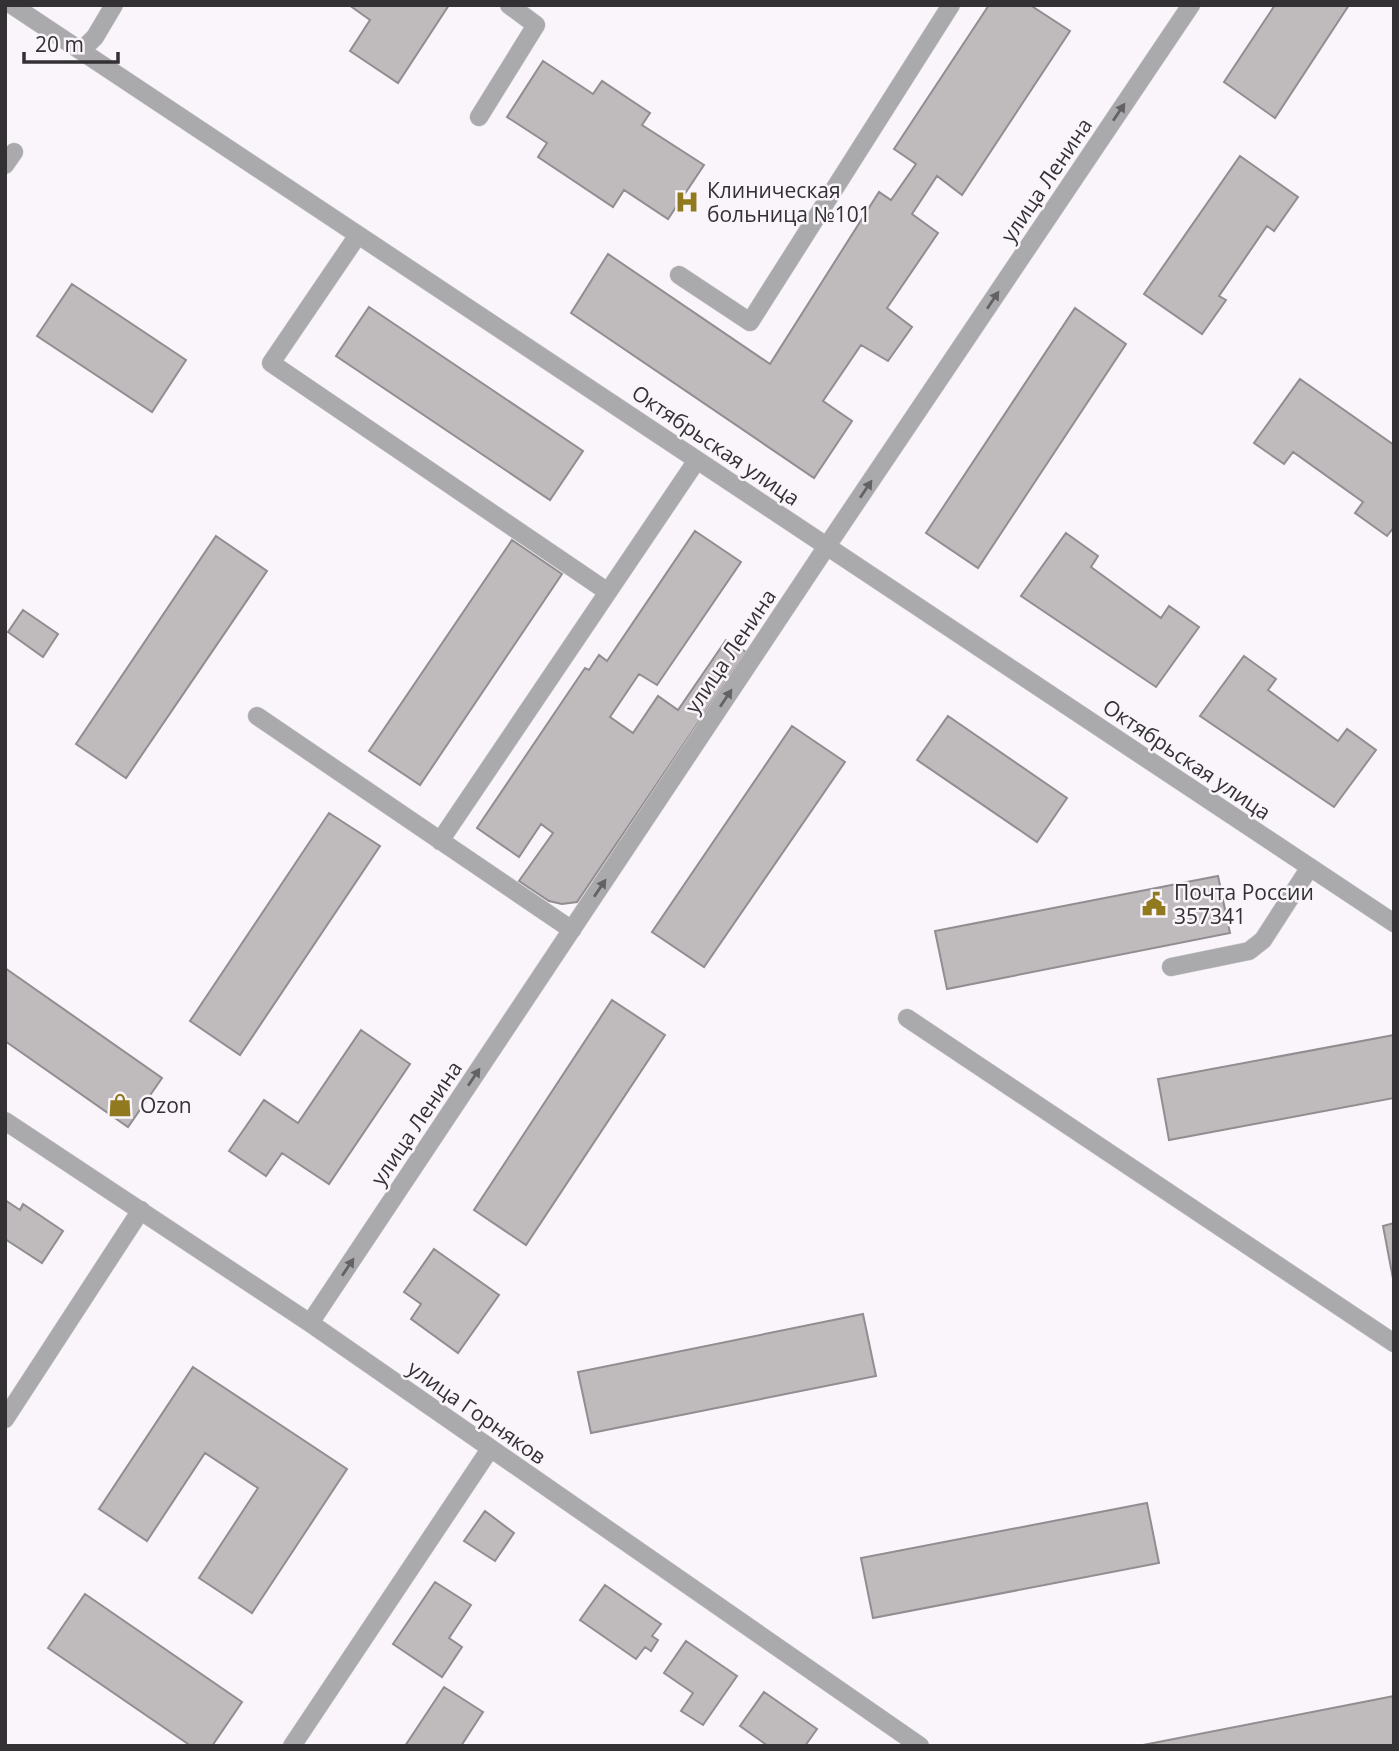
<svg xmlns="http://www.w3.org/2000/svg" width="1399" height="1751" font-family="'Open Sans',sans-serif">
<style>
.building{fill:#bfbabc;stroke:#928d90;stroke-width:2}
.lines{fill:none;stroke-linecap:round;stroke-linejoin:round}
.minor-casing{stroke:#d5d2d6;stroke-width:19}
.minor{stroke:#aaa9ac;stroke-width:18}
.oneway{fill:#636163}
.labels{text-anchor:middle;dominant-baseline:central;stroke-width:5;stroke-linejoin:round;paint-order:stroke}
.street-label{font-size:21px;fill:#333133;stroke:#f9f5fa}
.poi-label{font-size:21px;fill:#333133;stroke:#f9f5fa;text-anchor:start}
</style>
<rect width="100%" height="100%" fill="#f9f5fa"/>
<path class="building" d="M349,5H449L398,83L350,51L370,20Z
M989,5H1030L1070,31L962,195L937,176L912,214L938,233L887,308L912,327L888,361L861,345L823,401L852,421L814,478L571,313L608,254L770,364L879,192L891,200L916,164L894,149Z
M1275,5H1349L1275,118L1224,82Z
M543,61L593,94L602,81L650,113L642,125L704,165L668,219L624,190L613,207L538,157L547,143L507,117Z
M1240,156L1298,197L1274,231L1267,226L1219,296L1226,300L1202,334L1144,294Z
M72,284L186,360L152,412L37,336Z
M369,307L583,451L550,500L336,356Z
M1075,308L1126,344L978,568L926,533Z
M1300,379L1394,445V527L1387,536L1355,513L1363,502L1293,452L1284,464L1254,443Z
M695,531L741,562L657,685L639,674L610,717L633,733L658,696L678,710L726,640L746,652L577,902L562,904L549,901L519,881L553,833L541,824L519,857L477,828L585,668L589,670L599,655L607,661Z
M1066,533L1098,556L1091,567L1161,618L1169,606L1199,627L1156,687L1021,596Z
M216,536L267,571L126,778L76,744Z
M512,540L562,574L420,785L369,751Z
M23,610L58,634L43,657L8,632Z
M1244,656L1276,679L1268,690L1338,741L1347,729L1376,750L1334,807L1200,716Z
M948,716L1067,798L1037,842L917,760Z
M792,726L845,762L704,967L652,932Z
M329,813L380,846L240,1055L190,1021Z
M1218,876L1230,933L947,989L935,931Z
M5,968L162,1078L128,1127L5,1041Z
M612,1000L665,1035L526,1245L474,1210Z
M361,1030L410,1064L329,1184L282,1153L266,1176L229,1151L264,1100L298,1123Z
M1394,1035V1098L1169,1140L1158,1079Z
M5,1200L20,1210L23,1204L63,1231L42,1263L5,1239Z
M1394,1223V1284L1383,1226Z
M434,1249L499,1295L458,1353L411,1319L421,1304L404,1292Z
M863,1314L876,1376L591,1433L578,1372Z
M193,1367L347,1469L252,1613L199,1578L258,1488L205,1453L147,1541L99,1509Z
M1147,1503L1159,1563L873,1618L861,1558Z
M485,1511L514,1533L495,1561L464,1541Z
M435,1582L471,1605L449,1638L462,1647L442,1677L393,1644Z
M605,1585L661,1624L652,1636L658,1640L651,1651L645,1647L636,1659L580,1620Z
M85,1594L242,1702L212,1746H191L48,1648Z
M686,1641L737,1676L703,1725L681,1711L693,1693L664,1673Z
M444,1687L483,1712L461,1746H405Z
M764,1692L817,1729L805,1746H768L740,1726Z
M1394,1696V1746L1143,1745Z"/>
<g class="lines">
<g class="minor-casing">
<path id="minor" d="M12,5L1394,923
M81,51L95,37L114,5
M479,117L536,25L509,5
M5,165L14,152
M358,235L271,363L608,592L697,460
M679,275L750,322L951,5
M257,716L572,930
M440,841L608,592
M1171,967L1249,951L1263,940L1310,867
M907,1018L1394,1343
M5,1121L310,1323L920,1746
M310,1323L827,546L1191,5
M5,1419L141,1210
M292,1746L490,1449"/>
</g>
<use href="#minor" class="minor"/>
</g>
<defs><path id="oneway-solid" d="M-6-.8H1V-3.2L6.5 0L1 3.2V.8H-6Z" transform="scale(1.75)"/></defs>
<g class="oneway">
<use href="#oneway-solid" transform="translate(1119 112) rotate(-56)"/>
<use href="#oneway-solid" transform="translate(993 300) rotate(-56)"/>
<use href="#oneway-solid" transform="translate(866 489) rotate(-56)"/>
<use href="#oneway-solid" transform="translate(726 698) rotate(-56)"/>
<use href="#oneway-solid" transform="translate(600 888) rotate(-56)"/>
<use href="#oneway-solid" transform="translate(474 1077) rotate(-56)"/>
<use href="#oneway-solid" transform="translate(348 1267) rotate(-56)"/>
</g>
<defs>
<g id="hospital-bare" transform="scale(1.89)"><path d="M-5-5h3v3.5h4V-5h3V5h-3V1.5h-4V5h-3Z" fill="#91791f" stroke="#f9f5fa" stroke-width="2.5" paint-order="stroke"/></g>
<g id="civic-bare" transform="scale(1.89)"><path d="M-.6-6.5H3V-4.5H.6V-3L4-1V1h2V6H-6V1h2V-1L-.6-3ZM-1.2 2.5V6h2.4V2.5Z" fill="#91791f" stroke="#f9f5fa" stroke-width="2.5" paint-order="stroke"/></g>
<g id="shop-bare" transform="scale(1.89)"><path d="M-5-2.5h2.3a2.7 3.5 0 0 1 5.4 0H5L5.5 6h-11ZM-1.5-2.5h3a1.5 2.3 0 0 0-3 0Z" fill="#91791f" stroke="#f9f5fa" stroke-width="2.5" paint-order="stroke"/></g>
</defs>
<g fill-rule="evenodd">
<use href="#hospital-bare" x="687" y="202"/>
<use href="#civic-bare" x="1154" y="904"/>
<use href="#shop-bare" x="120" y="1105"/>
</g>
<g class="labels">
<g class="street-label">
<text transform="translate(1046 180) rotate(-56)">улица Ленина</text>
<text transform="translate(716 445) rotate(34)">Октябрьская улица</text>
<text transform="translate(730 651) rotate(-56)">улица Ленина</text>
<text transform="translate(1187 759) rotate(34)">Октябрьская улица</text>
<text transform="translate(416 1123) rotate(-56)">улица Ленина</text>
<text transform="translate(477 1412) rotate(35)">улица Горняков</text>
</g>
<g class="poi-label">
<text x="707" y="190">Клиническая<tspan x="707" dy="24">больница №101</tspan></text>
<text x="1174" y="892">Почта России<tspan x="1174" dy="24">357341</tspan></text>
<text x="140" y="1105">Ozon</text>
</g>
</g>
<rect width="1399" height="1751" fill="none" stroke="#333133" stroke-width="14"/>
<path d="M24 52v10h94v-10" fill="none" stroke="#333133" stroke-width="3.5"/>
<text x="35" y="52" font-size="21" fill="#333133" stroke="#f9f5fa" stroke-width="5" paint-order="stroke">20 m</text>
</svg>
